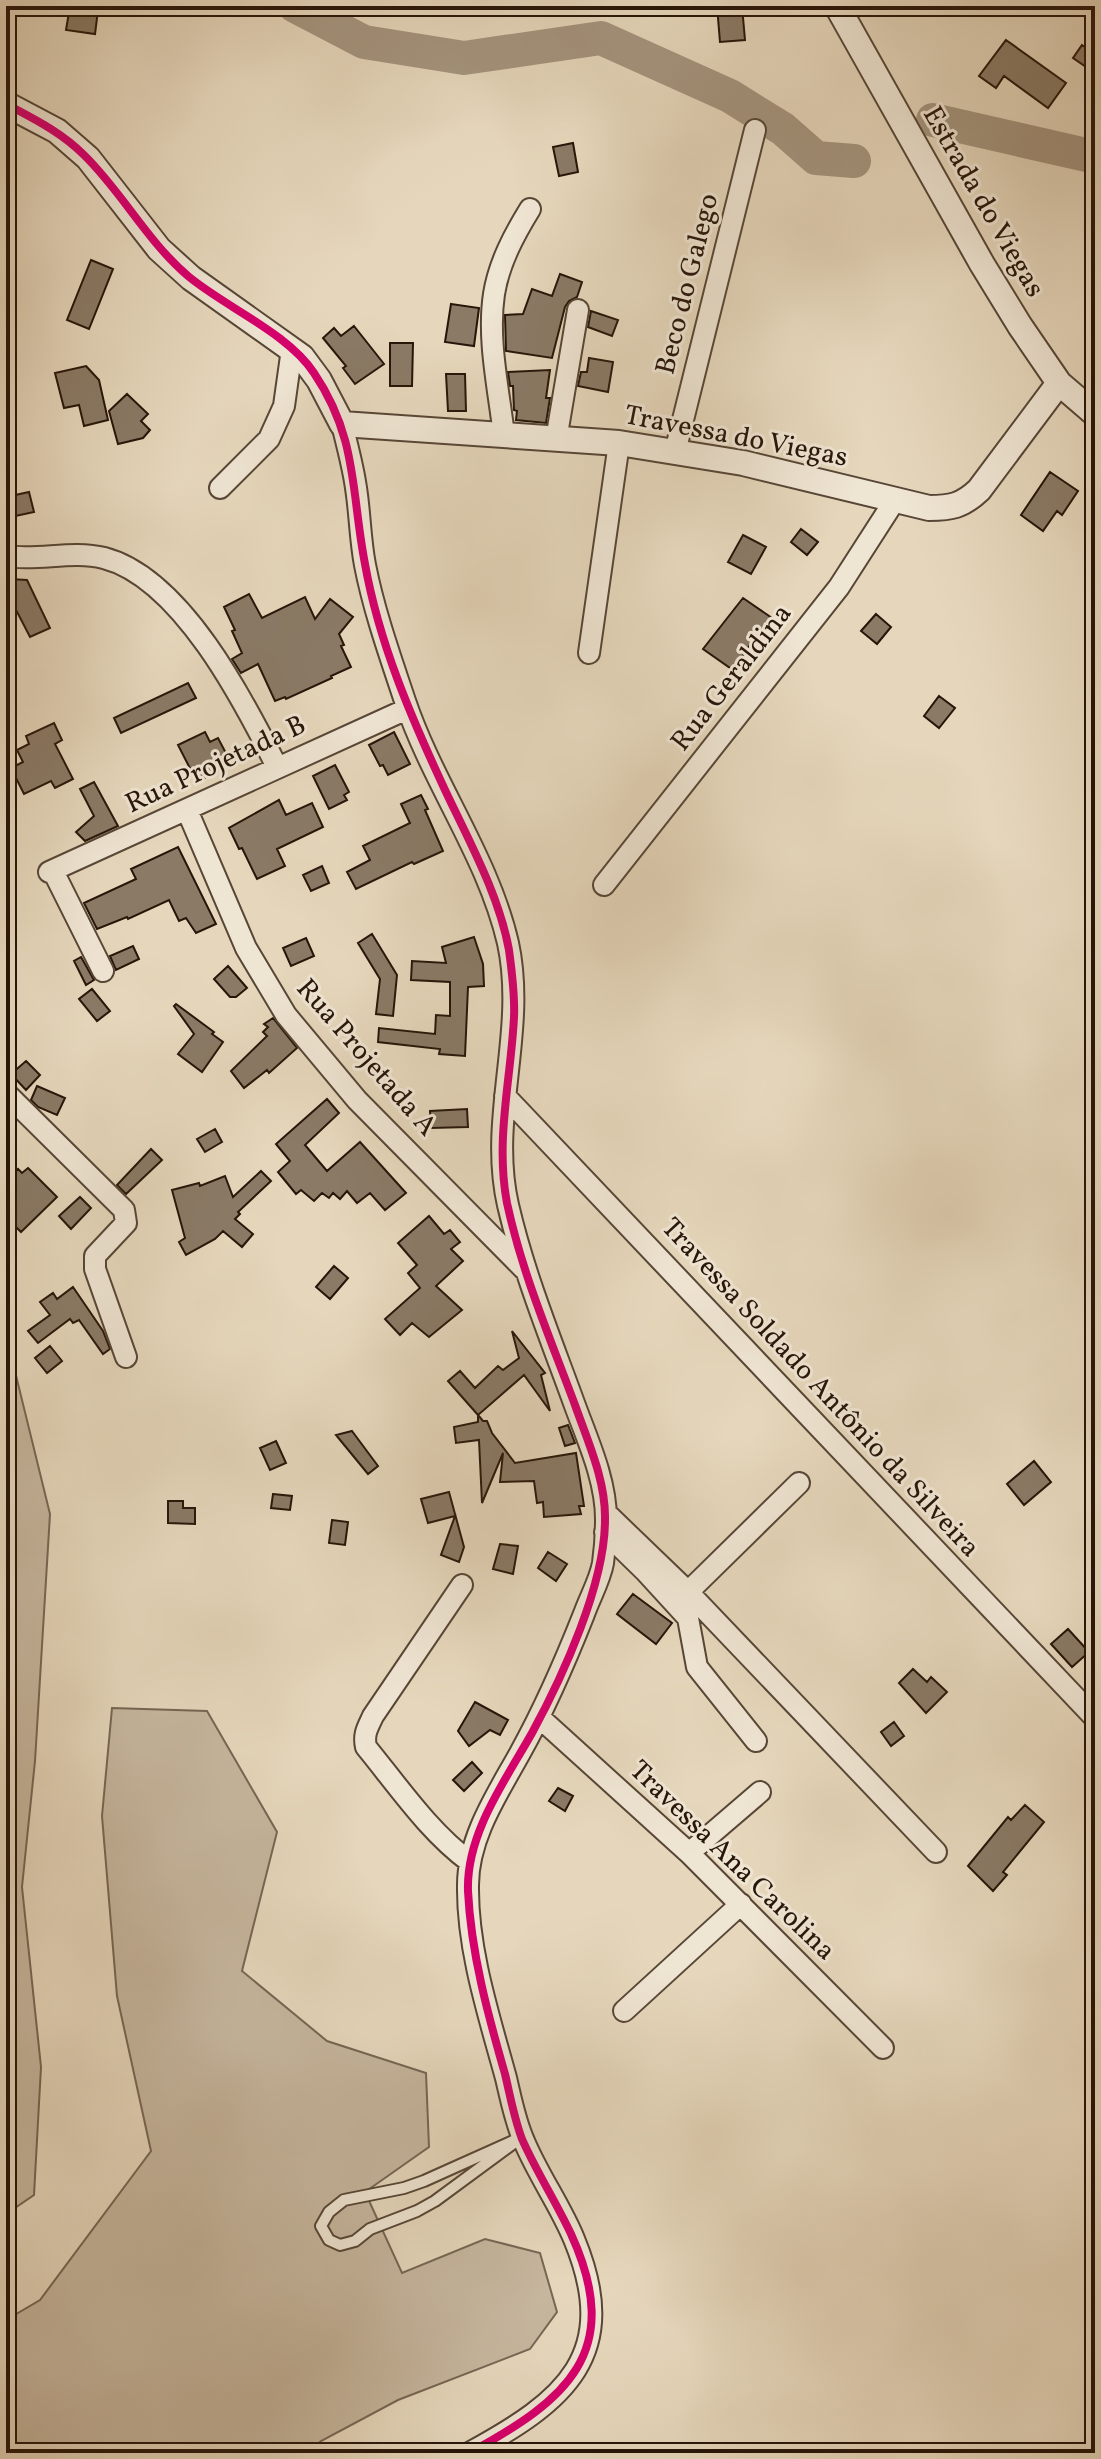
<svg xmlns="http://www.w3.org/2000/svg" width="1101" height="2459" font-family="Vollkorn,serif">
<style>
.green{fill:#c6b69e;stroke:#766654;stroke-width:2}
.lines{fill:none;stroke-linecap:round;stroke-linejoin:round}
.river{stroke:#a5957f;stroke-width:34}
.building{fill:#8a7a66;stroke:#271509;stroke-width:2}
.service-casing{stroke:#574636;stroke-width:14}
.minor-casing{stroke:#574636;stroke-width:24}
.tertiary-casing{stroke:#574636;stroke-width:28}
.service{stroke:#efe5d3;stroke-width:10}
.minor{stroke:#efe5d3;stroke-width:20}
.tertiary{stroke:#efe5d3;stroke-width:24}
.cycleway-casing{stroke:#efe5d3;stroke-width:13}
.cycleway{stroke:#d6006c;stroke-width:8}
.labels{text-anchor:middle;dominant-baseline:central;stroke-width:6;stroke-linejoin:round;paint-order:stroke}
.street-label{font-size:28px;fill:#271509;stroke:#efe5d3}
</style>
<rect width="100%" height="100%" fill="#e6d7bc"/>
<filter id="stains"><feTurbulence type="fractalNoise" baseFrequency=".0025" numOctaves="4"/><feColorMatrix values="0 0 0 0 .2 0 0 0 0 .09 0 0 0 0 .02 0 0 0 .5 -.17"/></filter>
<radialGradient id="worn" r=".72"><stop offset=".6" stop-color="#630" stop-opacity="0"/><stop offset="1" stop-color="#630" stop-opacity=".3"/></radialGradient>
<path class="green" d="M6,1263L14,1270L9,1347L50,1514L35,1761L22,1887L41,2067L34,2195L6,2214Z
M112,1708L207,1711L277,1832L242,1971L327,2041L426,2073L429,2147L365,2192L402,2273L485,2239L540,2253L557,2312L530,2349L398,2400L321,2441L307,2453H6V2320L40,2300L151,2151L117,1996L102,1816Z"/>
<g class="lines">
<path class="river" d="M295,6L364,42L464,58L601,38L730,96L783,129L816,158L854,161
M933,120L1095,157"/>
</g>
<path class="building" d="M70,6L98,10L95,34L66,30Z
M717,6H742L745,40L720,42Z
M1006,40L1066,83L1048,108L1004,76L996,88L979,76Z
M1082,45L1095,54V73L1073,58Z
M573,143L578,172L559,176L553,147Z
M91,260L113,269L89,329L67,320Z
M560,274L582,282L577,297L569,301L565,307L552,358L506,351L505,315L523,314L532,289L552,296Z
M451,304L479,308L474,346L445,342Z
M591,311L618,320L612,336L588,327Z
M354,326L384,364L355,384L343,368L346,366L323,338L334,328L341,336Z
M390,343H413L412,386H390Z
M589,358L613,362L608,392L578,386L581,372H587Z
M86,366L99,380L108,420L84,426L79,405L64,408L55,373Z
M550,370L546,398H550L546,423L516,420L517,411L514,410L513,386H510L508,372Z
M446,374H465L466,411H448Z
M127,394L148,414L141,421L150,430L143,438L118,444L109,411Z
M1050,472L1078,491L1062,515L1057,511L1043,531L1021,515Z
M29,492L34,512L6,518V497Z
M801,529L818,542L807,555L791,542Z
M743,535L766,547L751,574L728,562Z
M9,579L27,580L50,628L30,637L14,606L10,607Z
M249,594L262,618L305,597L315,619L330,599L353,617L339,634L344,645L341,646L351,667L331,676L332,678L286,699L285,697L275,701L258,664L241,673L232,659L242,653L232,631L235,630L224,607Z
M743,598L772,618L763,632L760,630L733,670L703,649Z
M876,614L891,627L877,644L861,631Z
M188,683L196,698L121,733L114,718Z
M939,696L955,708L939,728L924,716Z
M54,723L62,740L55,744L73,779L55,788L51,781L24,794L11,768L23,762L17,750L29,744L26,736Z
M205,732L210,742L218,738L228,757L220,761L223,768L197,782L178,745Z
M394,732L410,764L388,775L383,765L380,766L369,745Z
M335,765L349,792L344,795L347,800L329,809L313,776Z
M94,782L118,826L85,841L76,832L94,816L80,789Z
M421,795L428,809L425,810L443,851L414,864L412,862L356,889L347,872L370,860L363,846L410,823L401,804Z
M279,800L286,815L312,803L323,827L277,849L285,866L257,879L242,848L239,849L229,828Z
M178,847L216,924L196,933L186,918L179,921L169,900L128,919L127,917L97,929L84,903L136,879L131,869Z
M322,866L329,883L311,891L303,875Z
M372,934L397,975L393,1016L376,1014L380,979L358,943Z
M474,937L483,964L484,986L468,987L465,1056L439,1054L440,1049L378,1042L379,1028L435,1034L436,1015L450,1016V982L411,980L412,961L446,963L442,947Z
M306,938L314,956L291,966L283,948Z
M133,946L139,959L116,970L110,956Z
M81,957L94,980L86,985L74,961Z
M228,966L247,988L236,997H230L214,979Z
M92,989L110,1011L97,1021L79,999Z
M176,1004L214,1032L212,1034L223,1042L202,1072L178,1054L194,1034L174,1006Z
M273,1018L297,1048L269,1073L267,1070L244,1088L231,1071L267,1036L263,1032L268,1027L264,1024Z
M26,1061L40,1075L26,1090L11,1074Z
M37,1086L65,1098L57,1115L38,1107L31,1100Z
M327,1099L339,1113L305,1145L327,1171L360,1142L406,1193L385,1210L370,1193L357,1203L347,1191L340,1199L333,1193L329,1198L322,1193L314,1201L301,1190L296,1194L278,1172L290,1161L276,1144Z
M467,1109L468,1127L431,1128L430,1111Z
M215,1129L222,1142L205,1152L197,1139Z
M151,1149L162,1160L126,1194L117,1185Z
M28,1168L57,1197L21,1232L6,1217V1180L18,1169L22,1173Z
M261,1171L271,1181L238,1212L240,1214L235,1219L253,1234L242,1247L223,1231L215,1239L186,1255L179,1242L185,1238L172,1190L199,1183L200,1186L225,1176L233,1197Z
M80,1197L91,1208L71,1229L59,1216Z
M429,1216L444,1234L450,1230L460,1242L451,1249L463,1261L436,1286L462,1310L429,1337L412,1323L400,1335L385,1319L420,1288L408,1273L417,1265L398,1243Z
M334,1266L348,1278L330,1299L316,1287Z
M73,1287L103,1331L110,1349L103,1354L79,1320L73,1323L70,1319L38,1343L28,1331L50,1315L40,1302L53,1293L57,1299Z
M512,1331L545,1373L541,1375L550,1411L524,1375L478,1415L483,1421H487L492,1433L515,1463L576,1453L584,1506H579L581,1514L544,1517L543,1502L537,1503L534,1481L500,1482L503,1453L482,1503L479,1440L456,1443L454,1427L478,1422V1415L448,1381L460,1371L475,1388L498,1366L503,1370L519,1358Z
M50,1346L62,1361L47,1373L35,1358Z
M568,1425L575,1443L565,1446L559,1428Z
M352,1431L378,1466L368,1474L336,1435Z
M276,1441L286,1463L270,1470L260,1448Z
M1034,1461L1051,1482L1024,1505L1007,1484Z
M449,1492L464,1547L459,1562L441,1555L455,1516L428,1523L421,1499Z
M273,1494L292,1496L290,1510L271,1508Z
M168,1501H183V1508H195V1524L168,1523Z
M332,1520L348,1522L345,1545L329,1543Z
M500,1544L518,1546L513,1574L493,1569Z
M548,1552L567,1564L556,1581L538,1568Z
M633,1594L672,1623L656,1644L617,1614Z
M1068,1629L1089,1652L1072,1667L1051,1644Z
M913,1669L927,1682L931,1677L947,1692L926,1713L899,1683Z
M475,1702L508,1720L500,1735L490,1730L469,1746L458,1731Z
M894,1722L904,1736L891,1746L881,1732Z
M472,1762L482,1773L464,1791L453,1780Z
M558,1788L573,1796L565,1811L549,1801Z
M1025,1805L1044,1822L1003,1872L1007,1875L993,1891L968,1866L1008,1817L1011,1820Z"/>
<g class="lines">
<g class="service-casing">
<path id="service" d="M522,2137L435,2201L417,2211L370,2229L355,2241L340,2245L329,2240L321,2226L329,2212L344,2200L404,2188L424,2181Z"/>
</g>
<g class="minor-casing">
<path id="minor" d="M342,424C347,445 353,466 356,488C360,513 360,539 365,565C374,611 390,656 405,701C433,784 488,857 508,943C527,1031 488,1118 508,1205C524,1274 550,1337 574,1403C587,1439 606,1479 606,1519C606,1533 605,1549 603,1563C600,1580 590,1597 584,1614C565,1662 545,1708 520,1753C498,1793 468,1837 468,1885C467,1949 489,2016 506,2078C511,2099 515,2121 524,2141C538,2175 560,2205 574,2239C622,2355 565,2401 469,2453
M504,436C499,390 487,340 494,294C499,263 514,235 530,209
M556,440L578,310
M675,452L755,130
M220,488L269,439L284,406L292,349
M6,556C39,561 72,550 104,558C181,578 244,701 277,767
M589,653L619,443
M187,810L246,948L286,1015L357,1100L524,1269
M53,871L103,971
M49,872L407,709
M604,885L839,587L895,500
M6,1093L124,1210L126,1223L95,1256V1269L126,1357
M505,1096L1095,1718
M606,1513L688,1592L936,1852
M605,1532L645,1571L688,1618L697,1667L756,1741
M462,1585L373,1716C368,1727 363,1734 366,1747C398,1786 429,1832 470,1862
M688,1592L799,1483
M540,1718L689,1853L883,2048
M689,1853L760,1792
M624,2011L741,1904"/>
</g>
<g class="tertiary-casing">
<path id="tertiary" d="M837,6L982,264L1020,326L1059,383L1095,414
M6,104L57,131L88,158L159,249L191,278L302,357L319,380L342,424L619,443L743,463L929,508C951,508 962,506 979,490L1059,383"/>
</g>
<use href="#service" class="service"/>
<use href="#minor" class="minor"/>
<use href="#tertiary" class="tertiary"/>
<g class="cycleway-casing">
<path id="cycleway" d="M6,104C34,119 61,132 84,155C122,192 147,241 188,276C225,307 288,333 314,373C358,438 351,492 365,564C379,643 411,717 445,790C469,841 499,895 509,950C512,972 515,996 514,1017C511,1079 495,1140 507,1203C522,1273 550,1338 575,1405C588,1442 606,1481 605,1520C605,1584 563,1676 532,1733C505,1781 466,1834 468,1891C471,1953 488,2015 505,2074C510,2095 514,2118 522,2139C536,2171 556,2202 571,2234C625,2352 567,2400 469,2453"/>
</g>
<use href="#cycleway" class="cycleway"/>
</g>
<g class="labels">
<g class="street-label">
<text transform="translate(983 202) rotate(60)">Estrada do Viegas</text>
<text transform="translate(688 284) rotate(-76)">Beco do Galego</text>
<text transform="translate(736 437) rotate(11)">Travessa do Viegas</text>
<text transform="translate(732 678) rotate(-52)">Rua Geraldina</text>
<text transform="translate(216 765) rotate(-25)">Rua Projetada B</text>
<text transform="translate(366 1058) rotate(49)">Rua Projetada A</text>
<text transform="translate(820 1388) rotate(47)">Travessa Soldado Antônio da Silveira</text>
<text transform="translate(732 1861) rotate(44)">Travessa Ana Carolina</text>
</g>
</g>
<rect width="1101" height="2459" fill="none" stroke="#e6d7bc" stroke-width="32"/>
<rect x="8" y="8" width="1085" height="2443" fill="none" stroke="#271509" stroke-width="4"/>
<rect x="16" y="16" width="1069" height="2427" fill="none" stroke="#271509" stroke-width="2"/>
<rect width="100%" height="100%" filter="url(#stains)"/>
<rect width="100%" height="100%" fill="url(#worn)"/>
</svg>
